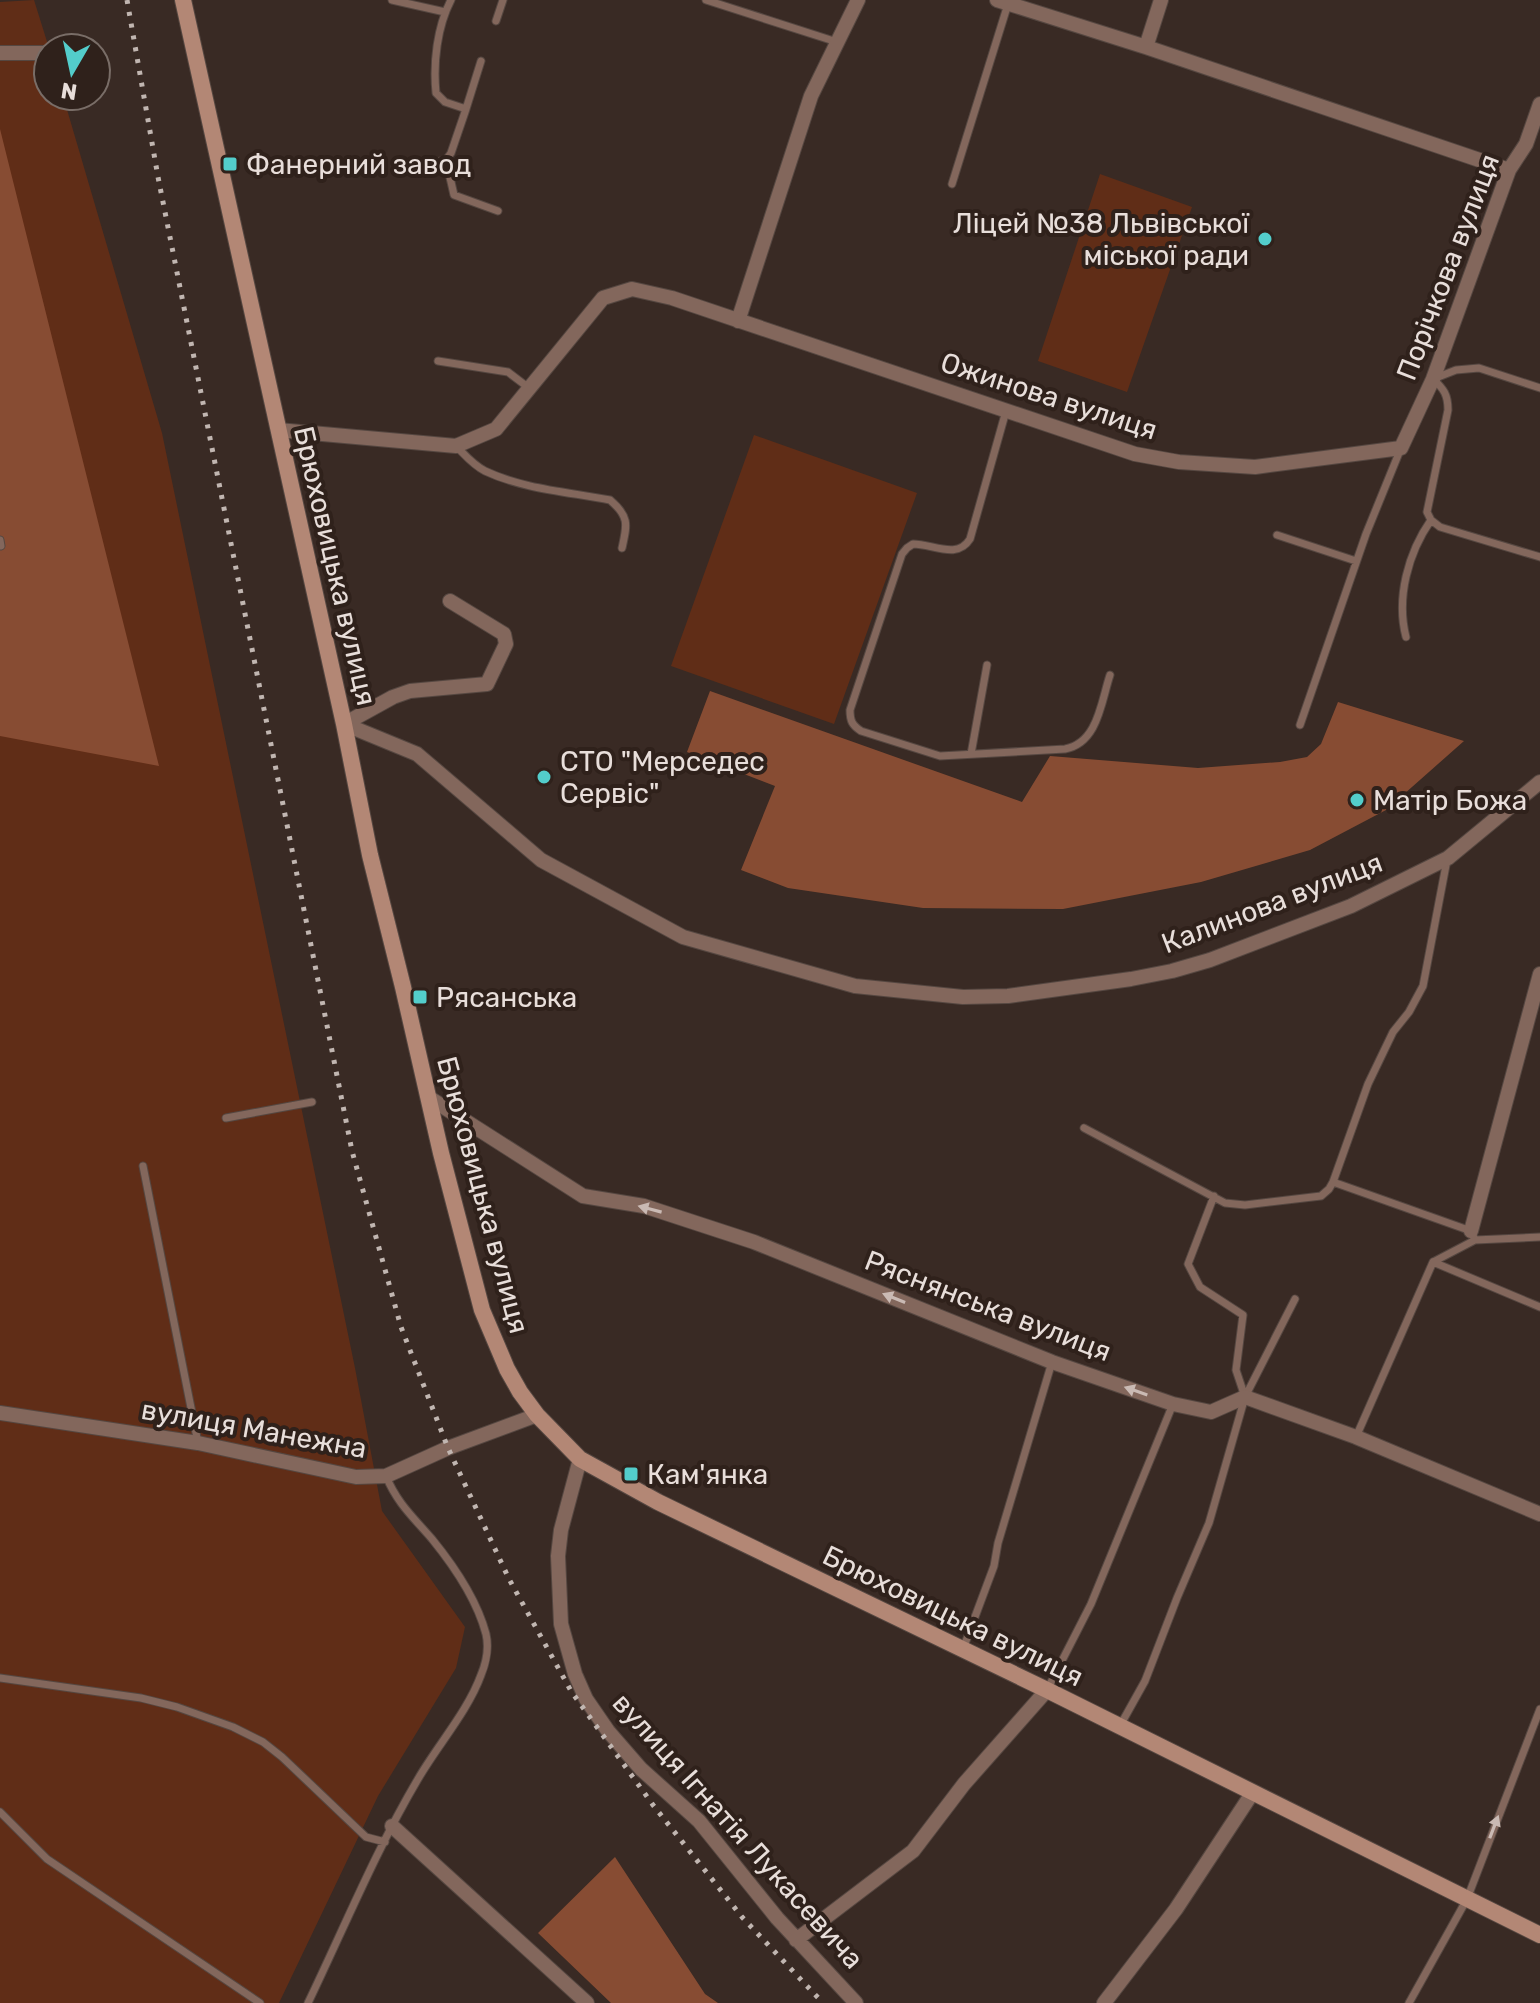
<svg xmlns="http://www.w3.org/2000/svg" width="1540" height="2003" font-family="Rubik,sans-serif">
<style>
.green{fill:#602d17}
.forest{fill:#874c33}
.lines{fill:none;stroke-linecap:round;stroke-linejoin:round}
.service-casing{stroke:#554741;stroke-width:9}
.minor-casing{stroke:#554741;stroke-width:16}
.secondary-casing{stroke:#554741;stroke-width:18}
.service{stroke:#83675c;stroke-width:7}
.minor{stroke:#83675c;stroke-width:14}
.secondary{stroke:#b38775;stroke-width:16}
.rail{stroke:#c1b6b1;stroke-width:5;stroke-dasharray:4 8;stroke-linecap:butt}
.oneway{fill:#cabab4}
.poi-dot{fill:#53cdcb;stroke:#2f211b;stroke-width:3}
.labels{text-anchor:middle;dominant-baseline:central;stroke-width:8;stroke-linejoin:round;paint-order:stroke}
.poi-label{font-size:28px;fill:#e8deda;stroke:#2f211b;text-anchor:start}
.street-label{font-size:28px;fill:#e8deda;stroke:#2f211b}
</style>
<rect width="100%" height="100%" fill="#392a24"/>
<path class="green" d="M34,0L49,48L48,96H63L162,433L355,1368L382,1511L465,1627L456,1668L378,1796L279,2003H0V2Z
M1100,174L1192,207L1127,392L1038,361Z
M754,435L917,493L834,724L671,666Z"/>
<path class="forest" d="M0,129L159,766L0,736Z
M710,691L1022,802L1050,756L1198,768L1280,762L1307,757L1321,744L1338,702L1464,741L1386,810L1310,850L1201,882L1063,909L923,908L788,888L741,870L775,786L687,752Z
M615,1857L705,1994L718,2003H611L538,1933Z"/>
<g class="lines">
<g class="service-casing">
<path id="service" d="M392,0L445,12
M451,0C437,27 433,63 436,93L445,102L466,109L481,61
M706,0L837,42
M496,21L503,0
M446,160L454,195L498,211
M404,169L446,160L451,153L466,109
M952,184L1008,4
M438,361L508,372L529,388
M1540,388L1479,368L1456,370L1433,379C1444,389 1448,395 1448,410L1427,512L1431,520L1440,527L1540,557
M1006,411L970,539C957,560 933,544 913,544L907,548L902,554L850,710C850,721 852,725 861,731L940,756L1065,749C1098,743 1101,702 1110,675
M456,446C465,455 473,465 485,471C523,489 569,492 610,500C630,517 627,525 622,548
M1277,535L1356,561
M0,540L1,546
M1406,637C1396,598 1408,553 1431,520
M1300,725L1366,534L1401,448
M971,754L987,665
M226,1118L312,1102
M1084,1128L1225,1203L1245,1205L1321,1196L1329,1189L1333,1182L1368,1084L1393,1032L1409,1012L1423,986L1447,860
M143,1166L198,1443
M1333,1182L1471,1231L1475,1240L1540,1237
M1214,1196L1188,1264L1200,1287L1243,1315L1236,1370L1245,1397
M1433,1262L1540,1307
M1356,1437L1433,1262L1475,1240
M963,1649L994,1566L998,1543L1052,1362
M0,1678L141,1698L177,1707L233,1727L263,1742L282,1757L366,1837L385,1842
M1047,1690L1091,1604L1173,1404
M1121,1724L1145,1681L1177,1598L1209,1523L1245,1397L1295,1299
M0,1812L47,1859L260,2003
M308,2003C344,1928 376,1850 418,1779C437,1746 468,1711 481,1675C486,1663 489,1647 486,1634C477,1600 454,1566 432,1539C413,1517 397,1503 386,1476
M1409,2003L1467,1899L1540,1709"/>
</g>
<g class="minor-casing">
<path id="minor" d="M997,0L1146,47L1509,170
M1146,47L1161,0
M0,53H48
M738,321L811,96L858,0
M278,430L456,446L496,429L603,298L632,289L672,298L1135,454L1179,462L1255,467L1401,448L1433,379L1509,170L1526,144L1540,104
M344,724L417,754L541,860L683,937L855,986L963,997L1008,996L1131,979L1172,971L1210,960L1351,906L1448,858L1540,782
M344,724L393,697L410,691L487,684L506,644L504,634L450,601
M428,1097L583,1196L644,1206L754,1242L1052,1362L1173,1404L1211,1412L1245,1397L1356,1437L1540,1514
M1471,1231L1540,974
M0,1413L198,1443L356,1477L386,1476L448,1448L537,1415
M580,1459L561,1530L558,1556L561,1624L575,1674L586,1699L608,1731L641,1769L699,1821L777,1918L856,2003
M392,1826L587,2003
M796,1940L913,1851L964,1784L1047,1690
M1104,2003L1176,1909L1253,1792"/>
</g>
<g class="secondary-casing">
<path id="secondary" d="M183,0L344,724L370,855L403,987L441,1153L482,1310L507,1369L520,1392L537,1415L580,1459L658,1502L1047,1690L1540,1935"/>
</g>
<use href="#service" class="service"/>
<use href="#minor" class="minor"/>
<use href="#secondary" class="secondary"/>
<path class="rail" d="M127,0L158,177L352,1151L401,1327L448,1448L509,1579L571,1691L653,1805L742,1917L823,2003"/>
</g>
<defs><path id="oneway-solid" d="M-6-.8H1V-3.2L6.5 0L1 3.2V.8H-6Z" transform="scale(2)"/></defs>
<g class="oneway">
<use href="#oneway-solid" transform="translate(650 1209) rotate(-165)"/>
<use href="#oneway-solid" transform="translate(894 1298) rotate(-158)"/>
<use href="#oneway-solid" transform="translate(1136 1391) rotate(-161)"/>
<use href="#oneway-solid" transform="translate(1494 1827) rotate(-69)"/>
</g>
<g class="poi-dot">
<rect x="222" y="156" width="16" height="16" rx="4"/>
<circle cx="1265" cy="239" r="8"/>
<circle cx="544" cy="777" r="8"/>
<circle cx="1357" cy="800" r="8"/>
<rect x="412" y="989" width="16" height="16" rx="4"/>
<rect x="623" y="1466" width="16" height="16" rx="4"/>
</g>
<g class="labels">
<g class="poi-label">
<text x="246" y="164">Фанерний завод</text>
<text x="1249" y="223" text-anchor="end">Ліцей №38 Львівської<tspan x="1249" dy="32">міської ради</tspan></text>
<text x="560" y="761">СТО "Мерседес<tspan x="560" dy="32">Сервіс"</tspan></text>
<text x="1373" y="800">Матір Божа</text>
<text x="436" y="997">Рясанська</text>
<text x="647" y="1474">Кам'янка</text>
</g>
<g class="street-label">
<text transform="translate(1448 267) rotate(-69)">Порічкова вулиця</text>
<text transform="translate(1049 396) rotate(18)">Ожинова вулиця</text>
<text transform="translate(335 566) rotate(77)">Брюховицька вулиця</text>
<text transform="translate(1272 903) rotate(-21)">Калинова вулиця</text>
<text transform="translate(483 1195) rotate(75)">Брюховицька вулиця</text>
<text transform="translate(988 1306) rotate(21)">Ряснянська вулиця</text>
<text transform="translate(254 1429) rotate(10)">вулиця Манежна</text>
<text transform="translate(953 1616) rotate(26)">Брюховицька вулиця</text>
<text transform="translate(738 1831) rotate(48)">вулиця Ігнатія Лукасевича</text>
</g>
</g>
<g transform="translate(72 72) rotate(189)"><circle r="38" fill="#2f211b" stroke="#796d67" stroke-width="2"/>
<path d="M0-6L14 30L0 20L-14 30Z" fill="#53cdcb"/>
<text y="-12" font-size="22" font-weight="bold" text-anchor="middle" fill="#e8deda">N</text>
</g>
</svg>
